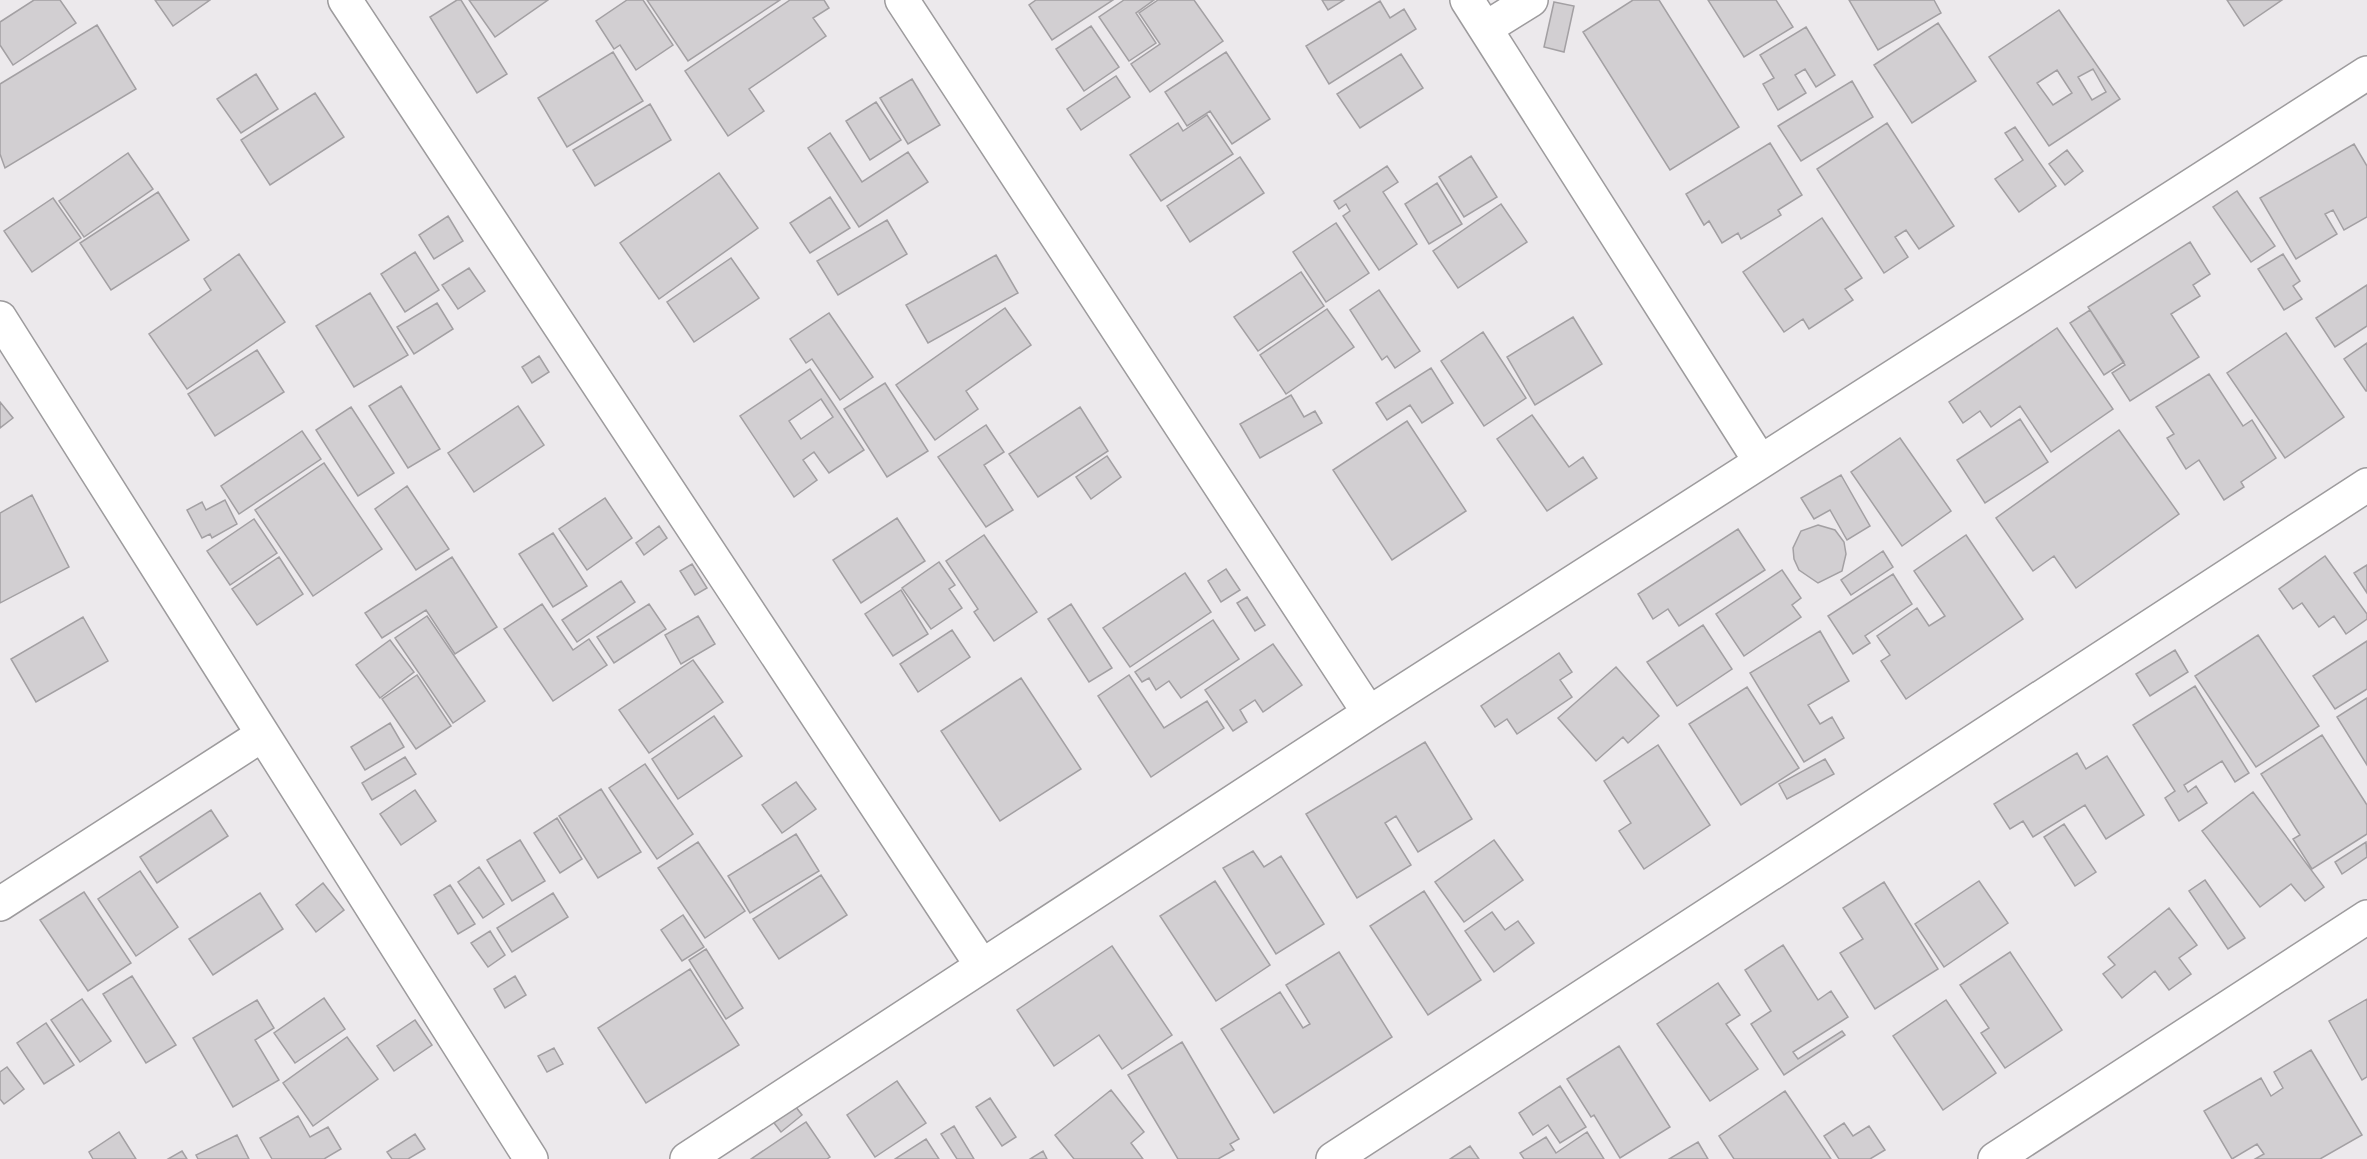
<svg xmlns="http://www.w3.org/2000/svg" width="2367" height="1159" font-family="Manrope,sans-serif">
<style>
.building{fill:#d2cfd2;stroke:#a3a0a3;stroke-width:1.5;fill-rule:evenodd}
.lines{fill:none;stroke-linecap:round;stroke-linejoin:round}
.minor-casing{stroke:#9d9b9d;stroke-width:36}
.minor{stroke:#fff;stroke-width:33}
</style>
<rect width="100%" height="100%" fill="#ece9ec"/>
<path class="building" d="M34,0H60L76,23L13,65L0,45V22Z
M155,0H210L173,26Z
M457,0H461L507,74L477,93L430,17Z
M469,0H548L495,37Z
M627,0H643L673,45L636,70L620,45L614,49L596,21Z
M647,0H780L688,61Z
M790,0H824L829,8L813,18L826,36L749,89L764,111L728,136L685,71Z
M1036,0H1113L1052,40L1029,5Z
M1124,0H1154L1136,13L1156,43L1129,61L1099,17Z
M1158,0H1194L1223,41L1150,92L1131,64L1160,44L1139,13Z
M1322,0H1344L1328,10Z
M1633,0H1659L1739,127L1670,170L1583,32Z
M1708,0H1776L1793,27L1744,57Z
M1849,0H1934L1941,13L1878,50Z
M2227,0H2282L2244,26Z
M1380,1L1390,18L1404,9L1416,29L1329,84L1306,46Z
M1554,2L1574,6L1564,52L1544,47Z
M2059,10L2120,99L2049,146L1989,57ZM2093,69L2106,92L2092,100L2078,77ZM2057,70L2072,93L2053,105L2037,83Z
M1938,23L1976,81L1912,123L1874,65Z
M97,25L136,89L5,168L0,154V84Z
M1091,26L1119,67L1084,91L1056,49Z
M1806,27L1835,75L1816,87L1805,69L1795,75L1806,93L1778,110L1763,84L1774,78L1760,55Z
M613,52L643,101L567,147L538,98Z
M1226,52L1270,119L1232,144L1210,111L1187,126L1165,92Z
M1401,54L1423,88L1360,128L1337,94Z
M256,74L278,109L241,133L217,99Z
M1116,76L1130,97L1081,130L1067,109Z
M912,79L940,125L908,144L880,98Z
M1852,81L1873,117L1801,161L1778,126Z
M315,93L344,137L270,185L241,140Z
M876,102L901,140L870,160L846,121Z
M650,104L671,140L595,186L573,150Z
M1207,115L1233,154L1161,201L1130,155L1178,123L1183,131Z
M1887,123L1954,226L1919,249L1906,230L1895,237L1908,257L1884,273L1817,169Z
M2015,127L2056,186L2019,212L1995,179L2023,160L2005,133Z
M830,133L862,182L908,152L928,182L859,227L808,148Z
M1770,143L1802,195L1778,210L1781,215L1741,239L1738,233L1722,243L1709,221L1704,225L1686,194Z
M2354,144L2367,166V217L2344,230L2333,210L2325,214L2337,234L2296,259L2260,198Z
M2067,150L2083,171L2065,185L2049,164Z
M128,153L153,189L84,237L59,201Z
M1471,156L1497,197L1464,217L1439,177Z
M1240,157L1264,193L1190,242L1167,206Z
M1387,166L1398,182L1383,192L1417,244L1379,270L1343,216L1350,211L1346,204L1339,209L1334,201Z
M719,173L758,228L659,299L620,243Z
M1437,183L1462,224L1429,244L1405,204Z
M2237,191L2275,246L2251,262L2213,207Z
M158,192L189,240L111,290L80,243Z
M830,197L850,228L810,253L790,223Z
M53,198L81,238L32,272L4,231Z
M1501,204L1527,242L1458,288L1433,251Z
M448,216L463,241L434,259L419,235Z
M1822,218L1862,278L1845,289L1853,300L1809,329L1803,319L1784,332L1743,272Z
M887,220L907,254L838,295L817,261Z
M1336,223L1369,273L1326,302L1293,252Z
M2190,242L2210,274L2193,285L2200,296L2171,314L2199,357L2130,401L2112,373L2125,365L2088,307Z
M415,252L439,290L405,312L381,274Z
M239,254L285,322L187,389L149,334L211,290L204,279Z
M2283,254L2300,281L2293,286L2302,299L2284,310L2258,269Z
M996,255L1018,293L928,343L906,305Z
M731,258L759,298L694,342L667,302Z
M469,268L485,291L458,309L442,285Z
M1301,272L1324,306L1258,351L1234,317Z
M2367,285V326L2335,347L2316,318Z
M1379,290L1420,351L1395,368L1387,356L1382,360L1350,310Z
M370,293L408,355L354,387L316,326Z
M437,303L453,329L414,354L397,327Z
M1005,308L1031,345L966,391L978,409L935,440L896,385Z
M1327,309L1354,347L1286,394L1260,355Z
M2090,310L2124,362L2104,375L2070,323Z
M829,313L873,377L840,400L812,359L806,363L790,339Z
M1573,317L1602,364L1535,405L1507,357Z
M2057,328L2113,409L2051,452L2020,406L1991,427L1980,411L1963,423L1949,402Z
M1483,332L1526,398L1484,426L1441,361Z
M2286,333L2344,417L2285,458L2227,373Z
M2367,343V391H2366L2344,359Z
M257,350L284,392L215,436L188,394Z
M539,356L549,372L532,383L522,367Z
M1431,368L1453,403L1422,423L1410,405L1387,420L1376,403Z
M810,369L864,450L829,473L814,452L803,460L817,480L794,497L740,416ZM821,399L833,417L801,439L789,421Z
M2209,374L2243,426L2252,420L2276,458L2241,482L2244,487L2224,500L2199,460L2186,469L2167,438L2174,434L2156,407Z
M885,383L928,451L887,477L844,409Z
M401,386L440,449L408,468L369,406Z
M1291,395L1304,417L1315,411L1322,423L1260,458L1240,424Z
M0,402L13,418L0,428Z
M518,406L544,445L474,492L448,453Z
M351,407L394,473L358,496L316,430Z
M1080,407L1108,451L1038,497L1009,454Z
M1532,415L1569,467L1583,457L1597,478L1547,511L1497,439Z
M2020,419L2048,462L1985,503L1957,460Z
M1407,421L1466,511L1392,560L1333,470Z
M986,425L1004,452L984,465L1013,510L986,527L938,457Z
M2119,430L2179,514L2076,588L2054,556L2033,571L1996,518Z
M302,431L321,459L239,514L221,486Z
M1900,438L1951,511L1902,546L1851,472Z
M1107,456L1121,477L1091,499L1076,477Z
M324,463L382,549L313,596L255,510Z
M1841,475L1870,526L1847,540L1830,510L1814,519L1801,498Z
M407,486L449,549L416,570L375,509Z
M32,495L69,567L0,603V513Z
M605,498L632,538L587,570L559,529Z
M225,500L237,524L212,538L210,534L202,538L187,510L202,502L206,510Z
M897,518L925,561L861,603L833,560Z
M254,519L277,553L230,585L207,551Z
M1818,525L1835,530L1844,542L1846,554L1842,571L1818,583L1799,570L1794,559L1793,548L1801,531Z
M659,526L667,538L644,555L636,543Z
M1738,529L1765,570L1679,626L1668,609L1653,619L1638,594Z
M553,533L587,586L553,607L519,554Z
M984,535L1037,612L994,641L974,612L978,609L946,561Z
M1966,535L2023,619L1906,699L1881,661L1890,655L1877,636L1917,608L1929,626L1945,616L1914,571Z
M1883,551L1893,567L1851,595L1841,580Z
M2325,556L2367,614V619L2346,634L2334,616L2319,627L2302,603L2293,609L2279,589Z
M279,557L303,594L257,625L232,589Z
M452,557L497,627L455,654L426,610L382,638L365,613Z
M939,562L955,585L949,589L962,608L931,629L902,588Z
M692,564L707,588L695,595L680,571Z
M2367,565V593L2354,573Z
M1226,569L1240,590L1221,602L1208,581Z
M1782,570L1801,598L1792,605L1801,617L1744,656L1716,614Z
M1185,573L1211,612L1130,667L1103,628Z
M1893,574L1912,604L1865,636L1870,643L1853,654L1828,616Z
M621,581L635,602L577,642L562,620Z
M901,590L928,634L893,656L865,614Z
M1247,597L1265,625L1255,631L1237,603Z
M542,604L573,650L589,639L607,665L553,701L504,629Z
M649,604L666,629L614,663L597,637Z
M1071,604L1112,668L1089,682L1048,619Z
M427,616L485,701L453,723L395,638Z
M698,616L715,644L681,664L665,635Z
M83,617L108,661L36,702L11,659Z
M1213,620L1239,659L1181,698L1169,681L1156,690L1149,678L1142,682L1135,672Z
M1703,625L1732,669L1677,706L1647,662Z
M952,630L970,657L918,692L900,664Z
M1820,631L1849,681L1808,705L1820,724L1832,717L1844,738L1804,762L1750,673Z
M2258,635L2319,726L2256,767L2195,676Z
M390,640L414,672L380,698L356,665Z
M2367,641V689L2335,709L2313,676Z
M1273,644L1302,685L1263,712L1255,700L1240,710L1247,722L1233,731L1205,690Z
M2175,650L2188,672L2150,696L2136,674Z
M1559,653L1572,672L1560,680L1572,697L1517,734L1507,719L1495,727L1481,706Z
M693,660L723,702L649,753L619,710Z
M1616,667L1659,716L1628,743L1623,737L1596,761L1558,718Z
M417,675L451,726L416,749L382,699Z
M1129,675L1164,728L1207,701L1224,728L1151,777L1098,696Z
M1021,678L1081,769L1000,821L941,731Z
M2195,686L2249,773L2235,782L2222,761L2184,785L2188,792L2196,786L2207,803L2179,821L2165,798L2175,791L2133,725Z
M1747,687L1799,768L1741,805L1689,724Z
M2367,698V765L2337,717Z
M714,716L742,756L678,799L652,759Z
M390,723L404,747L365,770L351,747Z
M2322,735L2367,805V834L2312,869L2293,839L2300,835L2261,774Z
M1425,742L1472,819L1418,852L1396,816L1385,823L1411,865L1357,898L1306,814Z
M1658,745L1710,825L1644,869L1619,831L1631,823L1604,781Z
M2077,753L2086,769L2107,756L2144,815L2106,839L2085,805L2033,837L2023,821L2010,829L1994,804Z
M405,757L416,774L372,800L362,783Z
M1825,759L1834,774L1787,799L1779,784Z
M645,764L693,834L657,859L609,788Z
M796,782L816,809L782,833L762,805Z
M601,789L641,852L598,878L559,816Z
M415,790L436,821L401,845L380,814Z
M2253,792L2324,887L2305,901L2291,884L2260,907L2202,831Z
M211,810L228,836L157,883L140,857Z
M557,818L582,859L560,873L534,833Z
M2064,824L2096,872L2075,886L2044,837Z
M796,834L819,871L750,913L728,876Z
M520,840L545,881L512,901L487,860Z
M1494,840L1523,880L1464,922L1435,882Z
M698,842L745,911L705,938L658,868Z
M2366,842L2367,857L2342,874L2335,862Z
M1253,851L1264,867L1281,856L1324,924L1276,954L1223,868Z
M479,867L504,904L483,918L458,882Z
M140,871L178,927L136,956L98,899Z
M821,875L847,915L779,959L753,919Z
M2205,880L2245,938L2228,949L2189,891Z
M1215,881L1270,965L1216,1001L1160,916Z
M1979,881L2008,923L1944,967L1915,924Z
M1884,882L1938,969L1875,1009L1840,953L1863,939L1843,908Z
M323,883L344,910L316,932L296,905Z
M450,885L475,924L458,934L434,895Z
M1424,891L1481,980L1428,1015L1370,926Z
M84,892L131,963L88,991L40,920Z
M260,893L283,929L213,975L189,939Z
M553,893L568,917L512,952L497,928Z
M2169,908L2197,945L2179,958L2191,974L2169,990L2155,971L2122,998L2103,974L2115,965L2108,957Z
M1492,912L1505,930L1518,921L1534,943L1494,972L1465,931Z
M683,915L704,947L682,961L661,930Z
M490,931L505,955L488,967L471,943Z
M1783,945L1818,1000L1831,991L1848,1017L1793,1052L1798,1059L1842,1031L1845,1035L1784,1075L1751,1024L1771,1011L1745,970Z
M1112,946L1172,1035L1122,1069L1099,1035L1054,1066L1017,1010Z
M706,949L743,1008L726,1019L689,960Z
M1339,952L1392,1037L1274,1113L1221,1029L1280,992L1303,1028L1310,1024L1286,985Z
M2010,952L2062,1030L2005,1068L1981,1033L1989,1028L1960,985Z
M690,969L739,1045L646,1103L598,1028Z
M132,976L176,1045L146,1063L103,994Z
M515,976L526,995L505,1008L494,989Z
M1718,983L1740,1015L1726,1024L1758,1069L1710,1101L1657,1024Z
M324,998L345,1029L295,1063L274,1033Z
M82,999L111,1041L80,1062L51,1020Z
M2367,999V1077L2362,1080L2329,1021Z
M257,1000L274,1028L255,1040L279,1080L233,1107L193,1038Z
M1946,1000L1996,1073L1943,1110L1893,1036Z
M415,1020L432,1045L394,1071L377,1046Z
M46,1023L74,1065L44,1084L17,1043Z
M347,1037L378,1079L313,1126L283,1083Z
M1182,1042L1239,1139L1230,1144L1234,1150L1218,1159H1178L1128,1075Z
M1619,1046L1670,1127L1620,1158L1594,1115L1591,1117L1567,1079Z
M554,1048L563,1064L547,1072L538,1056Z
M2311,1050L2362,1135L2320,1159H2255L2264,1154L2257,1144L2232,1159L2204,1111L2261,1078L2271,1096L2283,1088L2274,1072Z
M7,1067L24,1089L4,1104L0,1099V1072Z
M897,1081L926,1123L875,1157L847,1115Z
M1560,1086L1586,1127L1560,1143L1548,1125L1533,1135L1519,1113Z
M1111,1090L1144,1132L1131,1143L1143,1159H1074L1055,1135Z
M1785,1091L1831,1159H1734L1719,1136Z
M789,1098L802,1115L781,1132L768,1115Z
M990,1098L1016,1137L1002,1146L976,1107Z
M298,1116L310,1137L328,1127L341,1149L324,1159H272L260,1138Z
M806,1122L830,1157L827,1159H751Z
M1844,1123L1853,1136L1869,1126L1885,1150L1870,1159H1839L1824,1136Z
M954,1126L974,1159H957L941,1134Z
M119,1132L136,1159H93L89,1152Z
M1587,1132L1604,1159H1524L1520,1153L1546,1137L1556,1153Z
M415,1134L425,1149L408,1159H392L387,1152Z
M237,1135L249,1159H198L196,1155Z
M926,1139L939,1159H895Z
M1698,1142L1708,1159H1669Z
M1470,1146L1479,1159H1450Z
M182,1151L187,1159H168Z
M1043,1151L1047,1159H1030Z"/>
<g class="lines">
<g class="minor-casing">
<path id="minor" d="M345,0L982,966
M902,0L1369,713
M1467,0L1760,461
M1486,28L1531,0
M0,318L531,1159
M0,904L262,735
M687,1159L1369,713L2367,73
M1333,1159L2367,485
M1995,1159L2367,917"/>
</g>
<use href="#minor" class="minor"/>
</g>
</svg>
